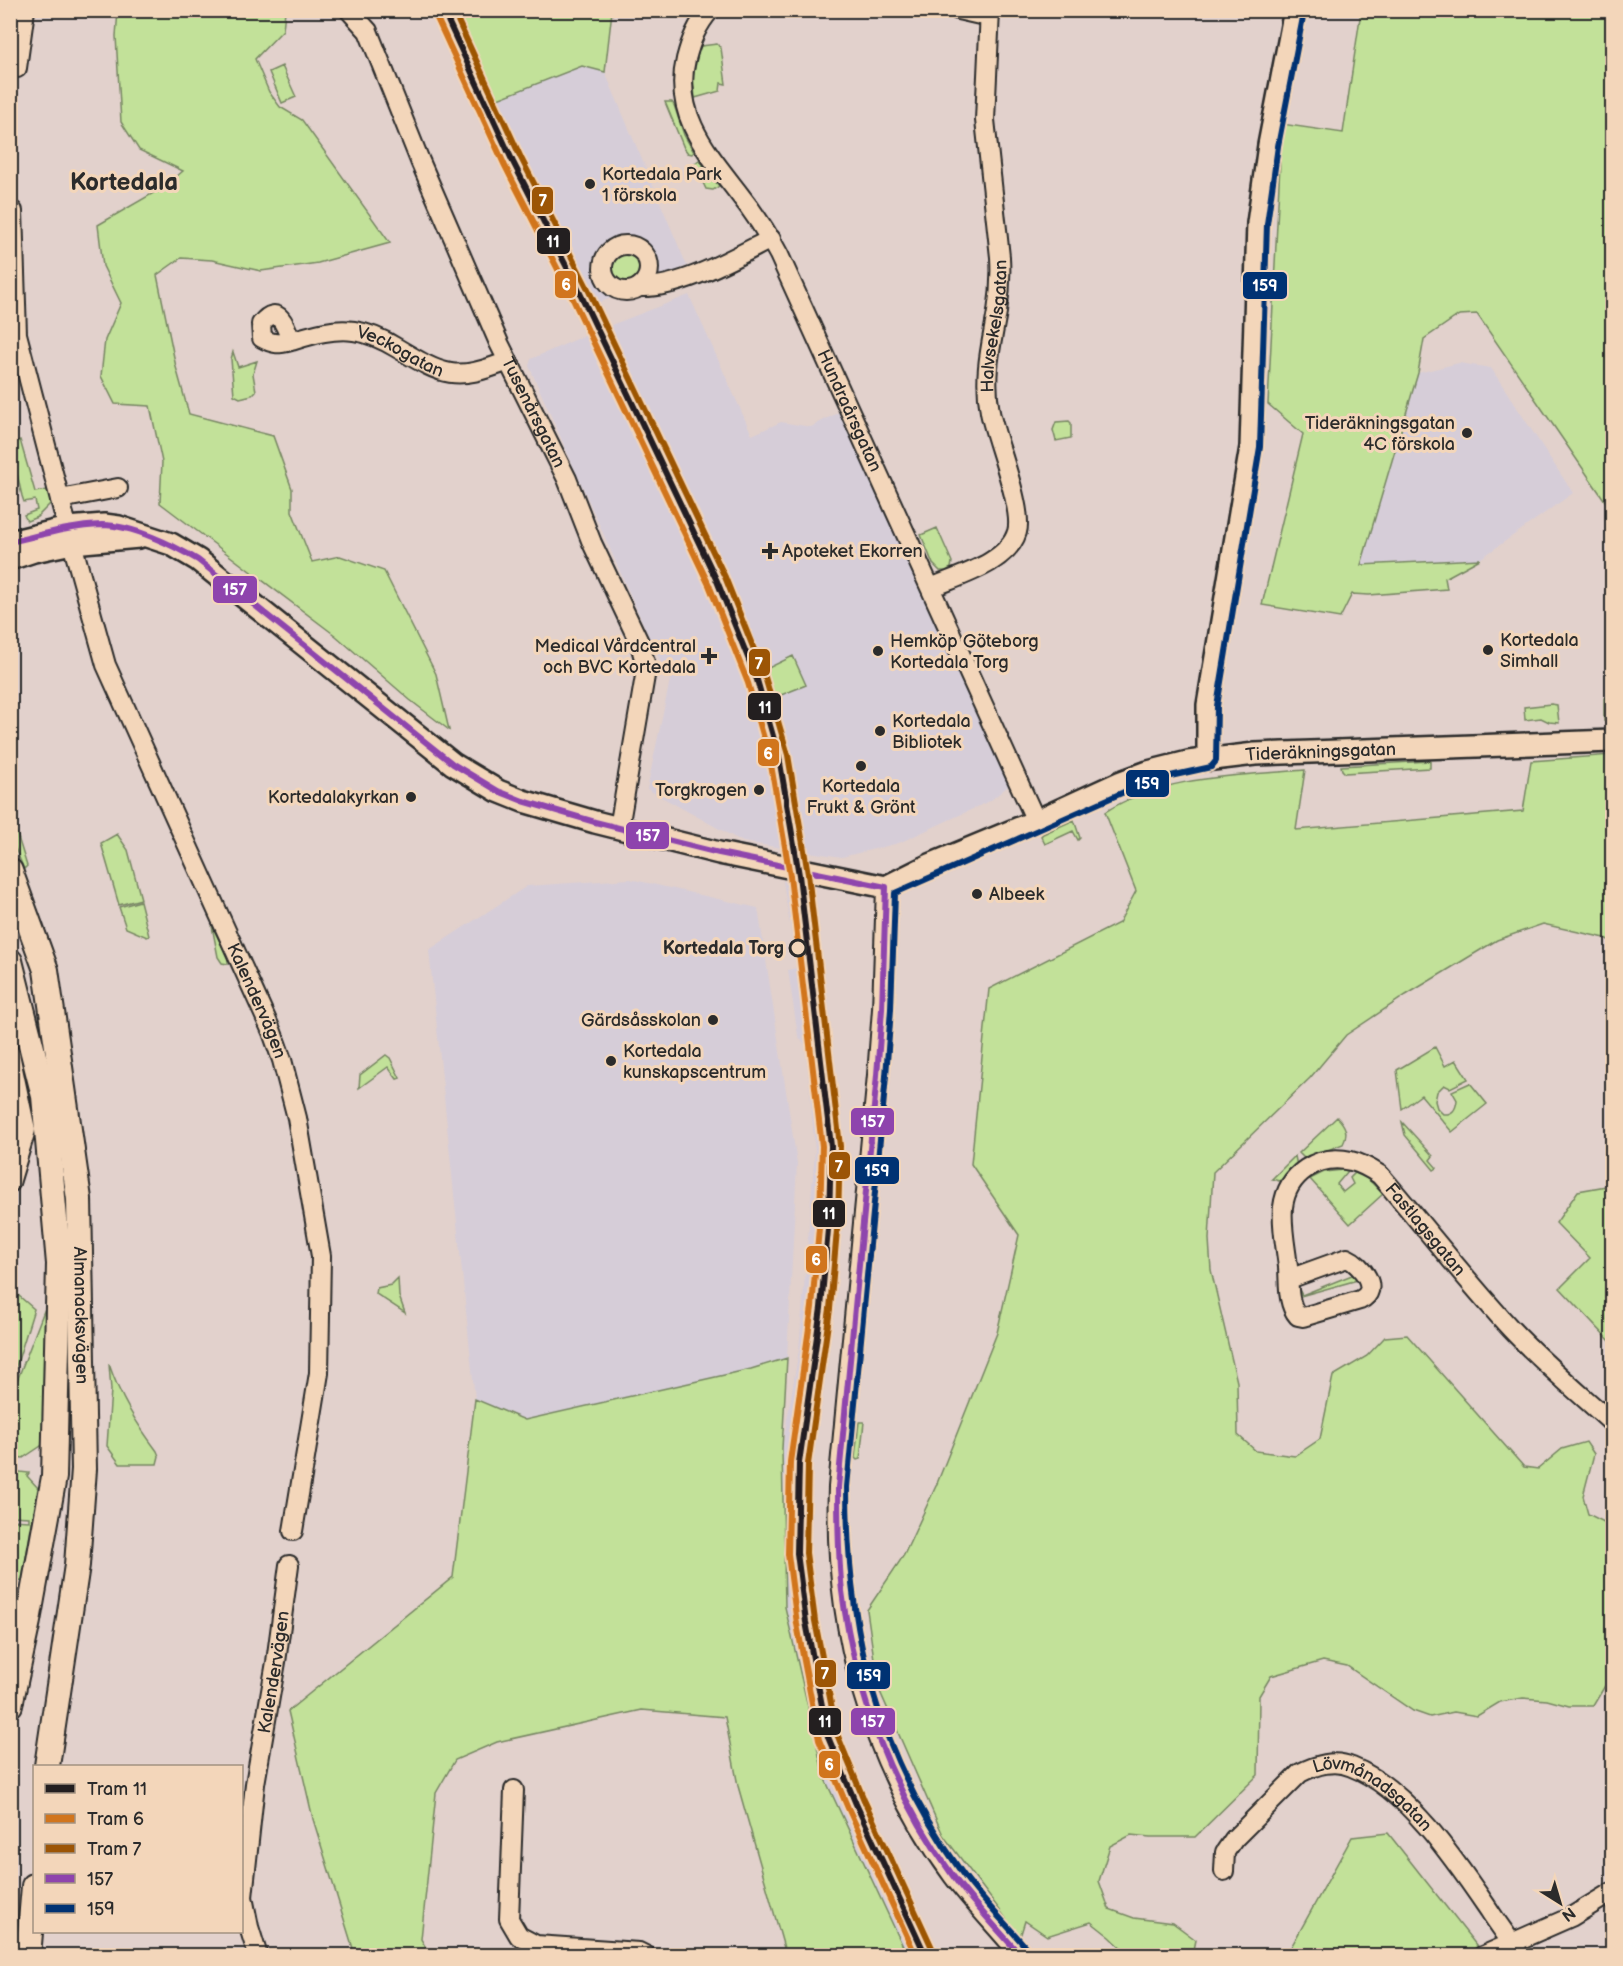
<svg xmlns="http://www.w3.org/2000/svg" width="1623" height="1966" font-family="'Balsamiq Sans',sans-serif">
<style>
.built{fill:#d6cdd8}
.green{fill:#c2e199;stroke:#768662;stroke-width:1.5}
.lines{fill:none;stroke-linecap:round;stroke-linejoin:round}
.minor-casing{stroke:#2b2b2b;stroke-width:22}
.tertiary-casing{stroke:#2b2b2b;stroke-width:26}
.secondary-casing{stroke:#2b2b2b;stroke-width:28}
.minor{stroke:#f3d6ba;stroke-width:18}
.tertiary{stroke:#f3d6ba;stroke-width:21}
.secondary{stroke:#f3d6ba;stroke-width:24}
.bus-1-casing{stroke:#f3d6ba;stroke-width:10}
.bus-2-casing{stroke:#f3d6ba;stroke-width:10}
.bus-1{stroke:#8e44ad;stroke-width:6}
.bus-2{stroke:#003273;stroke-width:6}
.tram-1-casing{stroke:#f3d6ba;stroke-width:10}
.tram-2-casing{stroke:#f3d6ba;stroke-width:10}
.tram-3-casing{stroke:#f3d6ba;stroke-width:10}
.tram-1{stroke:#231f20;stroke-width:6}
.tram-2{stroke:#d1751d;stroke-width:6}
.tram-3{stroke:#9c5506;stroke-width:6}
.poi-dot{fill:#2b2b2b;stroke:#f3d6ba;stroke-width:2}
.stop-dot{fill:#f3d6ba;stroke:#2b2b2b;stroke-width:3}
.labels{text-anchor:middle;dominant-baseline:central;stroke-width:6;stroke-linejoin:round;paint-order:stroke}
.poi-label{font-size:18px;fill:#2b2b2b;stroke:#f3d6ba;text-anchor:start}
.street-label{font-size:18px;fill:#2b2b2b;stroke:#f3d6ba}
.stop-label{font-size:18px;font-weight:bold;fill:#2b2b2b;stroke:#f3d6ba;text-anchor:end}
.district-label{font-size:24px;font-weight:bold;fill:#2b2b2b;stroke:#f3d6ba}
.line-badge{stroke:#f3d6ba;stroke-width:2}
.badge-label{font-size:16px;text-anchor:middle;font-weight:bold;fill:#fff}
</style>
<rect width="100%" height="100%" fill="#e2d1cc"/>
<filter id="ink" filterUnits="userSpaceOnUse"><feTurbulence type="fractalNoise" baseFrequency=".0167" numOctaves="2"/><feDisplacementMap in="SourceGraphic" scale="12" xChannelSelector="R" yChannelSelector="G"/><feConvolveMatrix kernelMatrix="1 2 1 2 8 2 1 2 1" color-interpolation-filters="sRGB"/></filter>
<g filter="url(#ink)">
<path class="built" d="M582,66L605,72L687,266L582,310L490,102Z
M689,295L752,435L781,422L811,427L841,411L1013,782L990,801L899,843L842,857L743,842L647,789L670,680L653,646L529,366L531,359L593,332Z
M1459,363L1491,368L1573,493L1480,559L1361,565L1418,373Z
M630,879L758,908L797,1163L787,1358L751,1369L525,1420L475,1399L429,950L527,886Z
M783,881L803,885L831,1081L836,1146V1238L805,1449V1566L829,1694L846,1757L912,1913L934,1955H907L824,1777L785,1607L782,1449L799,1350L815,1150L806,1046L798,1036L788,970L797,968Z"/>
<path class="green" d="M118,11H285L283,30L255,59L269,92L280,107L302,120L390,243L318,263L261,271L212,260L181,258L157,275L176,367L189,414L273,436L292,489V511L312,562L340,556L384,571L436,674L449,730L410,700L336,636L160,503L162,462L150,406L115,404L101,376L105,340L121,303L103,266L98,225L164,187L183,171L139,150L121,122L116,36Z
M450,11H612L605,72L582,66L490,102Z
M1361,11H1612V511L1477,314L1459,315L1424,339L1418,373L1361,565L1480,559L1445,578L1447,589L1369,595L1352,594L1340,618L1262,605L1303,434L1268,404L1282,124L1343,133Z
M717,44L721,48L726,84L721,83L720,91L695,98L693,77L699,48L701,46Z
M282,66L296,97L282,103L269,72Z
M665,102H672L674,105L684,135L694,152L692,154L688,153L684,148Z
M699,160L719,186L713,190L706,189L695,166V163Z
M625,253L633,255L644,268L643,278C626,293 606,280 614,259Z
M233,352L238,367L257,361L253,374L256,391L252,395L240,398L234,395L231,359Z
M1069,421L1071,423V438L1056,441L1053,430L1056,422Z
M20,440L35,492L47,490L51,503L37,517L27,521L24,515L37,510L35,500L24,502L22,496L11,447L12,443Z
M937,528L952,562L951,568L946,571H940L933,564L921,535Z
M793,656L806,685L776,697L764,670Z
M1612,696V722L1604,721V698Z
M1551,704L1557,705L1559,723L1549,722L1541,718L1525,720L1524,707Z
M1612,755V942L1605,938L1543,924L1497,940L1406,995L1346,1035L1310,1078L1213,1172L1209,1239L1211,1270L1237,1382L1238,1435L1256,1451L1295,1456L1320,1439L1333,1376L1367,1356L1385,1337L1407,1335L1524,1467L1538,1469L1562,1449L1586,1442L1594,1454L1583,1496L1588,1514L1612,1526V1674L1593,1706H1569L1547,1700L1523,1698L1500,1702L1477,1716L1454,1712L1430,1717L1413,1711L1347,1666L1323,1661L1271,1676L1259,1696L1258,1775L1195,1837H1150L1131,1835L1110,1846L1099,1881L1109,1909L1134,1918L1173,1923L1196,1940L1193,1955H1129L1110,1937L1091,1922L1047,1936L1025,1921L1020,1937L943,1835L878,1687L867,1610L904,1555L936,1486L997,1333L1019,1235L971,1164L989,989L1119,923L1136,891L1105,812C1164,775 1237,776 1305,770L1296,830L1523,811L1531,761Z
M1430,761V768L1345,773L1342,770L1341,766Z
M11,815L27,866L24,869L11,839Z
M1074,820L1080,838L1078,840L1073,831L1045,844L1041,836L1043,834Z
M117,834L128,850L141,899L119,905L101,843Z
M140,901L149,936L147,937L126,928L119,907Z
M212,926L228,958V964L222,963L218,957Z
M1435,1047L1445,1066L1456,1060L1468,1079L1450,1088L1444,1085L1437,1092L1435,1101L1437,1108L1443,1114C1453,1115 1456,1109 1457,1100L1452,1091L1470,1083L1487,1104L1452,1132L1421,1095L1402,1109L1397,1070Z
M386,1055L390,1058L400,1078L397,1079L388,1067L359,1088L360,1075Z
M1337,1117C1345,1125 1349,1133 1343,1144L1305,1159L1299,1153Z
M1402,1122L1433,1156L1430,1160L1437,1168L1434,1170L1405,1135Z
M1295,1156L1297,1166L1286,1177L1279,1181L1272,1179Z
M1343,1170L1348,1171L1337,1184L1343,1192L1353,1184L1350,1178L1355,1173L1368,1179L1383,1194L1350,1224L1310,1179L1324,1172Z
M1612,1185V1343L1560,1288L1590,1258L1556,1223L1578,1191Z
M1349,1265L1361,1279L1297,1297V1286L1302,1295L1352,1275Z
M398,1278L399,1296L405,1313L376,1294L377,1288L391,1285Z
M11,1289L34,1309L11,1383Z
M47,1303L43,1443L41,1446L23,1458L11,1456L10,1399Z
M787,1358L782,1449L785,1607L824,1777L907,1955H786L738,1786L725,1717L642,1710L497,1742L455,1760L436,1793L421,1939L430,1955H355L313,1819L288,1711L453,1577L475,1399L525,1420L751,1369Z
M109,1364C120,1397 136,1423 157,1451L159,1456L157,1464H120L107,1446L111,1390Z
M859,1422H864L860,1459L857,1460L855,1458Z
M11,1471L29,1473L27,1476L38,1488L22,1580L11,1581V1520L29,1521V1517L11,1516Z
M1388,1833L1484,1955L1291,1956L1290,1949L1352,1837Z"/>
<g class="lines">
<g class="minor-casing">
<g id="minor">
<path id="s1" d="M349,10L368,31L420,161L499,343L567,479L592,543L640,644L646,666L645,676L619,828"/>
<path id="s2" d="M710,10C697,25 691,40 686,59C673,113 705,150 736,190C752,210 767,232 779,255L1036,821"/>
<path d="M958,10L989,17"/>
<path d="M17,68L25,10"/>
<path id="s3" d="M13,211L17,334L63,511L106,665L272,1032L282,1060L297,1118L321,1256L319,1373L293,1531"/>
<circle cx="626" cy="268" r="23"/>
<path d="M640,287C680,289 735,257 771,239"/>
<path id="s4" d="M291,341C279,344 274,345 262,338L261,324C278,302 286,326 291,341C311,335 332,328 354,331C369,333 384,340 397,348C444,376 455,382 508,361"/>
<path d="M60,499L118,488"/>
<path id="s5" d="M931,588C958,576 1008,563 1017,532C1024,509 995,439 990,412C983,375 991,347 997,312C1000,294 1001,275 1000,257L985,120L990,10"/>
<path d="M886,887L882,1009L877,1075L838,1487C833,1627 869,1762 953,1876C974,1904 999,1929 1021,1956"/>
<path d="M10,1054L26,1130L10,1183"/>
<path id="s6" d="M1289,1279L1347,1258C1361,1264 1382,1290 1360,1300L1303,1317L1298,1316C1287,1304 1289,1283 1288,1267C1286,1248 1281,1226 1283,1207C1287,1174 1318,1153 1351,1161C1361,1163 1371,1169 1380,1175C1424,1226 1465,1279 1511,1329C1543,1363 1578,1392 1612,1423"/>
<path d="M514,1790L509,1919L519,1936L536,1945L639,1952L647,1956"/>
<path id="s7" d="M1224,1871L1225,1852L1234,1839L1300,1773C1316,1765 1334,1759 1352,1767C1407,1788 1457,1863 1489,1910C1499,1926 1511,1940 1520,1956"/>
<path id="s8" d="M258,1956L249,1927L243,1897L255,1784L276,1662L289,1565"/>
<path d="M1482,1956L1571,1917L1612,1892"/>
</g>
</g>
<g class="tertiary-casing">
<g id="tertiary">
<path id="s9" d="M10,542L68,528L104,525L119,527L171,544L198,560L453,764L498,791L523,801L595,822L719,853L886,887L930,865L1036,821L1121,782L1148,772L1188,762L1255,754L1612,741"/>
<path d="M10,559L34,551L72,543L139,537"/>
<path d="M1208,758V705L1251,447L1258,223L1269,145L1295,10"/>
</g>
</g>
<g class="secondary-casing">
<g id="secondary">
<path id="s10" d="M10,871L46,970L79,1199L84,1469L77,1565L47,1766"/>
<path d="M10,961L44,1096L59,1264L54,1477L28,1621L10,1705"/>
<path d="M28,1956L34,1886"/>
</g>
</g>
<use href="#minor" class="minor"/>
<use href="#tertiary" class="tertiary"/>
<use href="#secondary" class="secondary"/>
<g class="bus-1-casing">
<path id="bus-1" d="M10,542C41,535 71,526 102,525C132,525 173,545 198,560L453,764L498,791L523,801L595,822L719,853L886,887
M886,887L882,1009L877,1075L838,1487C838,1522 838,1557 842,1591C855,1694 892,1792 953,1876C973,1904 998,1929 1021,1956"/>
</g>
<g class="bus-2-casing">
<path id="bus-2" d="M1028,1950C1006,1923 980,1899 960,1870C875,1750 847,1632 847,1487L886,1076L891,1009L895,893L1124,792L1166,777L1211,767L1216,761L1217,706L1260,447L1267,224L1278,146L1304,12"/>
</g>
<use href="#bus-1" class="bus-1"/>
<use href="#bus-2" class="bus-2"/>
<g class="tram-1-casing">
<path id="tram-1" d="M443,10L513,162L579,291L717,581L757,680L779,757L799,875L831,1146L829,1218L821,1308L799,1463L797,1553L806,1622L828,1737L856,1804L926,1956"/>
</g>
<g class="tram-2-casing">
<path id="tram-2" d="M435,14L505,166L571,295L709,585L748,683L770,759L790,876L822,1146L820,1217L812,1307L790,1462L788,1554L797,1624L819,1740L848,1808L916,1956"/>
</g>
<g class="tram-3-casing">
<path id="tram-3" d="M453,10L521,158L587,287L725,577L765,677L788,755L808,874L840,1146L838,1219L830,1309L808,1464L806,1553L815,1621L837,1734L864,1800L934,1952"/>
</g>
<use href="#tram-1" class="tram-1"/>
<use href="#tram-2" class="tram-2"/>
<use href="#tram-3" class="tram-3"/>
</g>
</g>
<g class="poi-dot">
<circle cx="590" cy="184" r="6"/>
<circle cx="1467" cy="433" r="6"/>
<path d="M767 542h6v6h6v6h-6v6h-6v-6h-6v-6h6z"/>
<circle cx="1488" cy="650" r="6"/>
<circle cx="878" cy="651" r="6"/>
<path d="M706 647h6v6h6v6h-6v6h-6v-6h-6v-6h6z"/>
<circle cx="880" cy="731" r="6"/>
<circle cx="861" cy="766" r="6"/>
<circle cx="759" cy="790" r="6"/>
<circle cx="411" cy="797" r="6"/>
<circle cx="977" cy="894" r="6"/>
<circle cx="713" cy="1020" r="6"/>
<circle cx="611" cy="1061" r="6"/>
</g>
<circle class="stop-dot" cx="798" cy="948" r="8"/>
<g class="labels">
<g class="poi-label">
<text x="602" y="174">Kortedala Park<tspan x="602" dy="21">1 förskola</tspan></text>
<text x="1455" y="423" text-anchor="end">Tideräkningsgatan<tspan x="1455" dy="21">4C förskola</tspan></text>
<text x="782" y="551">Apoteket Ekorren</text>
<text x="1500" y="640">Kortedala<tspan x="1500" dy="21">Simhall</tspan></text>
<text x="890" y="641">Hemköp Göteborg<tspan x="890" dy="21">Kortedala Torg</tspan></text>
<text x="696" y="646" text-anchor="end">Medical Vårdcentral<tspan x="696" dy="21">och BVC Kortedala</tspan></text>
<text x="892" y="721">Kortedala<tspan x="892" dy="21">Bibliotek</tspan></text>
<text x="861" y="786" text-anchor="middle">Kortedala<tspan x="861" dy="21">Frukt &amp; Grönt</tspan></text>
<text x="747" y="790" text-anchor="end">Torgkrogen</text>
<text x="399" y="797" text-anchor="end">Kortedalakyrkan</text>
<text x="989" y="894">Albeek</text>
<text x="701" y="1020" text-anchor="end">Gärdsåsskolan</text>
<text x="623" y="1051">Kortedala<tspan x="623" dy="21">kunskapscentrum</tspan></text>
</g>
<g class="street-label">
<text stroke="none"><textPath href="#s5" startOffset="316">Halvsekelsgatan</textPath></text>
<text stroke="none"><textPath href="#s4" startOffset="208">Veckogatan</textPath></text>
<text stroke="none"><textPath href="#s2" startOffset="450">Hundraårsgatan</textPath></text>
<text stroke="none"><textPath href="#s1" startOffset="444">Tusenårsgatan</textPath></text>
<text stroke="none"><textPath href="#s9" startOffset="1437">Tideräkningsgatan</textPath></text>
<text stroke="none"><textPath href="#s3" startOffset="834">Kalendervägen</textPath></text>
<text stroke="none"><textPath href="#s6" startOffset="489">Fastlagsgatan</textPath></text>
<text stroke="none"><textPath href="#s10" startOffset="453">Almanacksvägen</textPath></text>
<text stroke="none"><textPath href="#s8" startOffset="288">Kalendervägen</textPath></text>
<text stroke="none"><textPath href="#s7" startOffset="212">Lövmånadsgatan</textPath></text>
</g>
<g class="stop-label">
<text x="784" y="948">Kortedala Torg</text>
</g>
<g class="district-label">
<text x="124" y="182">Kortedala</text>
</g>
</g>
<g class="line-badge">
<rect x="531" y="186" width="23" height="29" rx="6" fill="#9c5506"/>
<rect x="536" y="227" width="35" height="28" rx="6" fill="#231f20"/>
<rect x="554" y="270" width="23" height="29" rx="6" fill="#d1751d"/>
<rect x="1242" y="271" width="46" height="29" rx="6" fill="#003273"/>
<rect x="212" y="575" width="46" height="29" rx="6" fill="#8e44ad"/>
<rect x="748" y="648" width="23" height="29" rx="6" fill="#9c5506"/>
<rect x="747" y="692" width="35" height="29" rx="6" fill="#231f20"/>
<rect x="757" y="738" width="23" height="29" rx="6" fill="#d1751d"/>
<rect x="1125" y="769" width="45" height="29" rx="6" fill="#003273"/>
<rect x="625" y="821" width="45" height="29" rx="6" fill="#8e44ad"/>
<rect x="850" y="1107" width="45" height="29" rx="6" fill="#8e44ad"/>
<rect x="828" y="1151" width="23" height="29" rx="6" fill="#9c5506"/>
<rect x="854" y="1156" width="46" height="29" rx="6" fill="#003273"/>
<rect x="812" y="1199" width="34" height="29" rx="6" fill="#231f20"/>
<rect x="805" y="1245" width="23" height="29" rx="6" fill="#d1751d"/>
<rect x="814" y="1659" width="23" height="29" rx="6" fill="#9c5506"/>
<rect x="846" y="1661" width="45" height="29" rx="6" fill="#003273"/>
<rect x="850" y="1707" width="46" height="29" rx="6" fill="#8e44ad"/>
<rect x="808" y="1707" width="34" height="29" rx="6" fill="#231f20"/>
<rect x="818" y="1750" width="23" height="29" rx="6" fill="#d1751d"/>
</g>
<g class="badge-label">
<text x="543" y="206">7</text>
<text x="553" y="247">11</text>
<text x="566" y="290">6</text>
<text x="1265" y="291">159</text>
<text x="235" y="595">157</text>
<text x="759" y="669">7</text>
<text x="765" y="713">11</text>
<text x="768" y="759">6</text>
<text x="1147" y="789">159</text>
<text x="648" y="841">157</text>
<text x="873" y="1127">157</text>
<text x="839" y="1172">7</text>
<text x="877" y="1176">159</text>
<text x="829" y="1219">11</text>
<text x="816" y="1265">6</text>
<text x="825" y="1679">7</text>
<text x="869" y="1681">159</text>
<text x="873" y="1727">157</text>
<text x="825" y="1727">11</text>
<text x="829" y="1770">6</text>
</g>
<rect width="1623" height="1966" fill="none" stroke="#f3d6ba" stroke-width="36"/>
<rect x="18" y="18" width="1587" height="1930" fill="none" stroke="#2b2b2b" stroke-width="2" filter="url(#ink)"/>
<rect x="33" y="1765" width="210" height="168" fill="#f3d6ba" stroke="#a39281" stroke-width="1.5"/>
<rect x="45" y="1784" width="30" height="9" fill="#231f20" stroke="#a39281" stroke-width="1.5"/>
<text x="87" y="1795" font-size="18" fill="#2b2b2b">Tram 11</text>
<rect x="45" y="1814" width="30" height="9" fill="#d1751d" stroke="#a39281" stroke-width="1.5"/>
<text x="87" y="1825" font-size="18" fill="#2b2b2b">Tram 6</text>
<rect x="45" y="1844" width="30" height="9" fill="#9c5506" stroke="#a39281" stroke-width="1.5"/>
<text x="87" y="1855" font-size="18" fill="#2b2b2b">Tram 7</text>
<rect x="45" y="1874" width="30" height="9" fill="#8e44ad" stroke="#a39281" stroke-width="1.5"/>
<text x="87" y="1885" font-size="18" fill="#2b2b2b">157</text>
<rect x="45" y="1904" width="30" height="9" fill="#003273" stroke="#a39281" stroke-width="1.5"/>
<text x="87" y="1915" font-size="18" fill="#2b2b2b">159</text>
<g transform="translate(1560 1903) rotate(143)" stroke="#f3d6ba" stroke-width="4.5" paint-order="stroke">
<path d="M0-4.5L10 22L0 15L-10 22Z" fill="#2b2b2b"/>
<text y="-9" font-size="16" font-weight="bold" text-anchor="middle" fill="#2b2b2b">N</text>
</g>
</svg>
